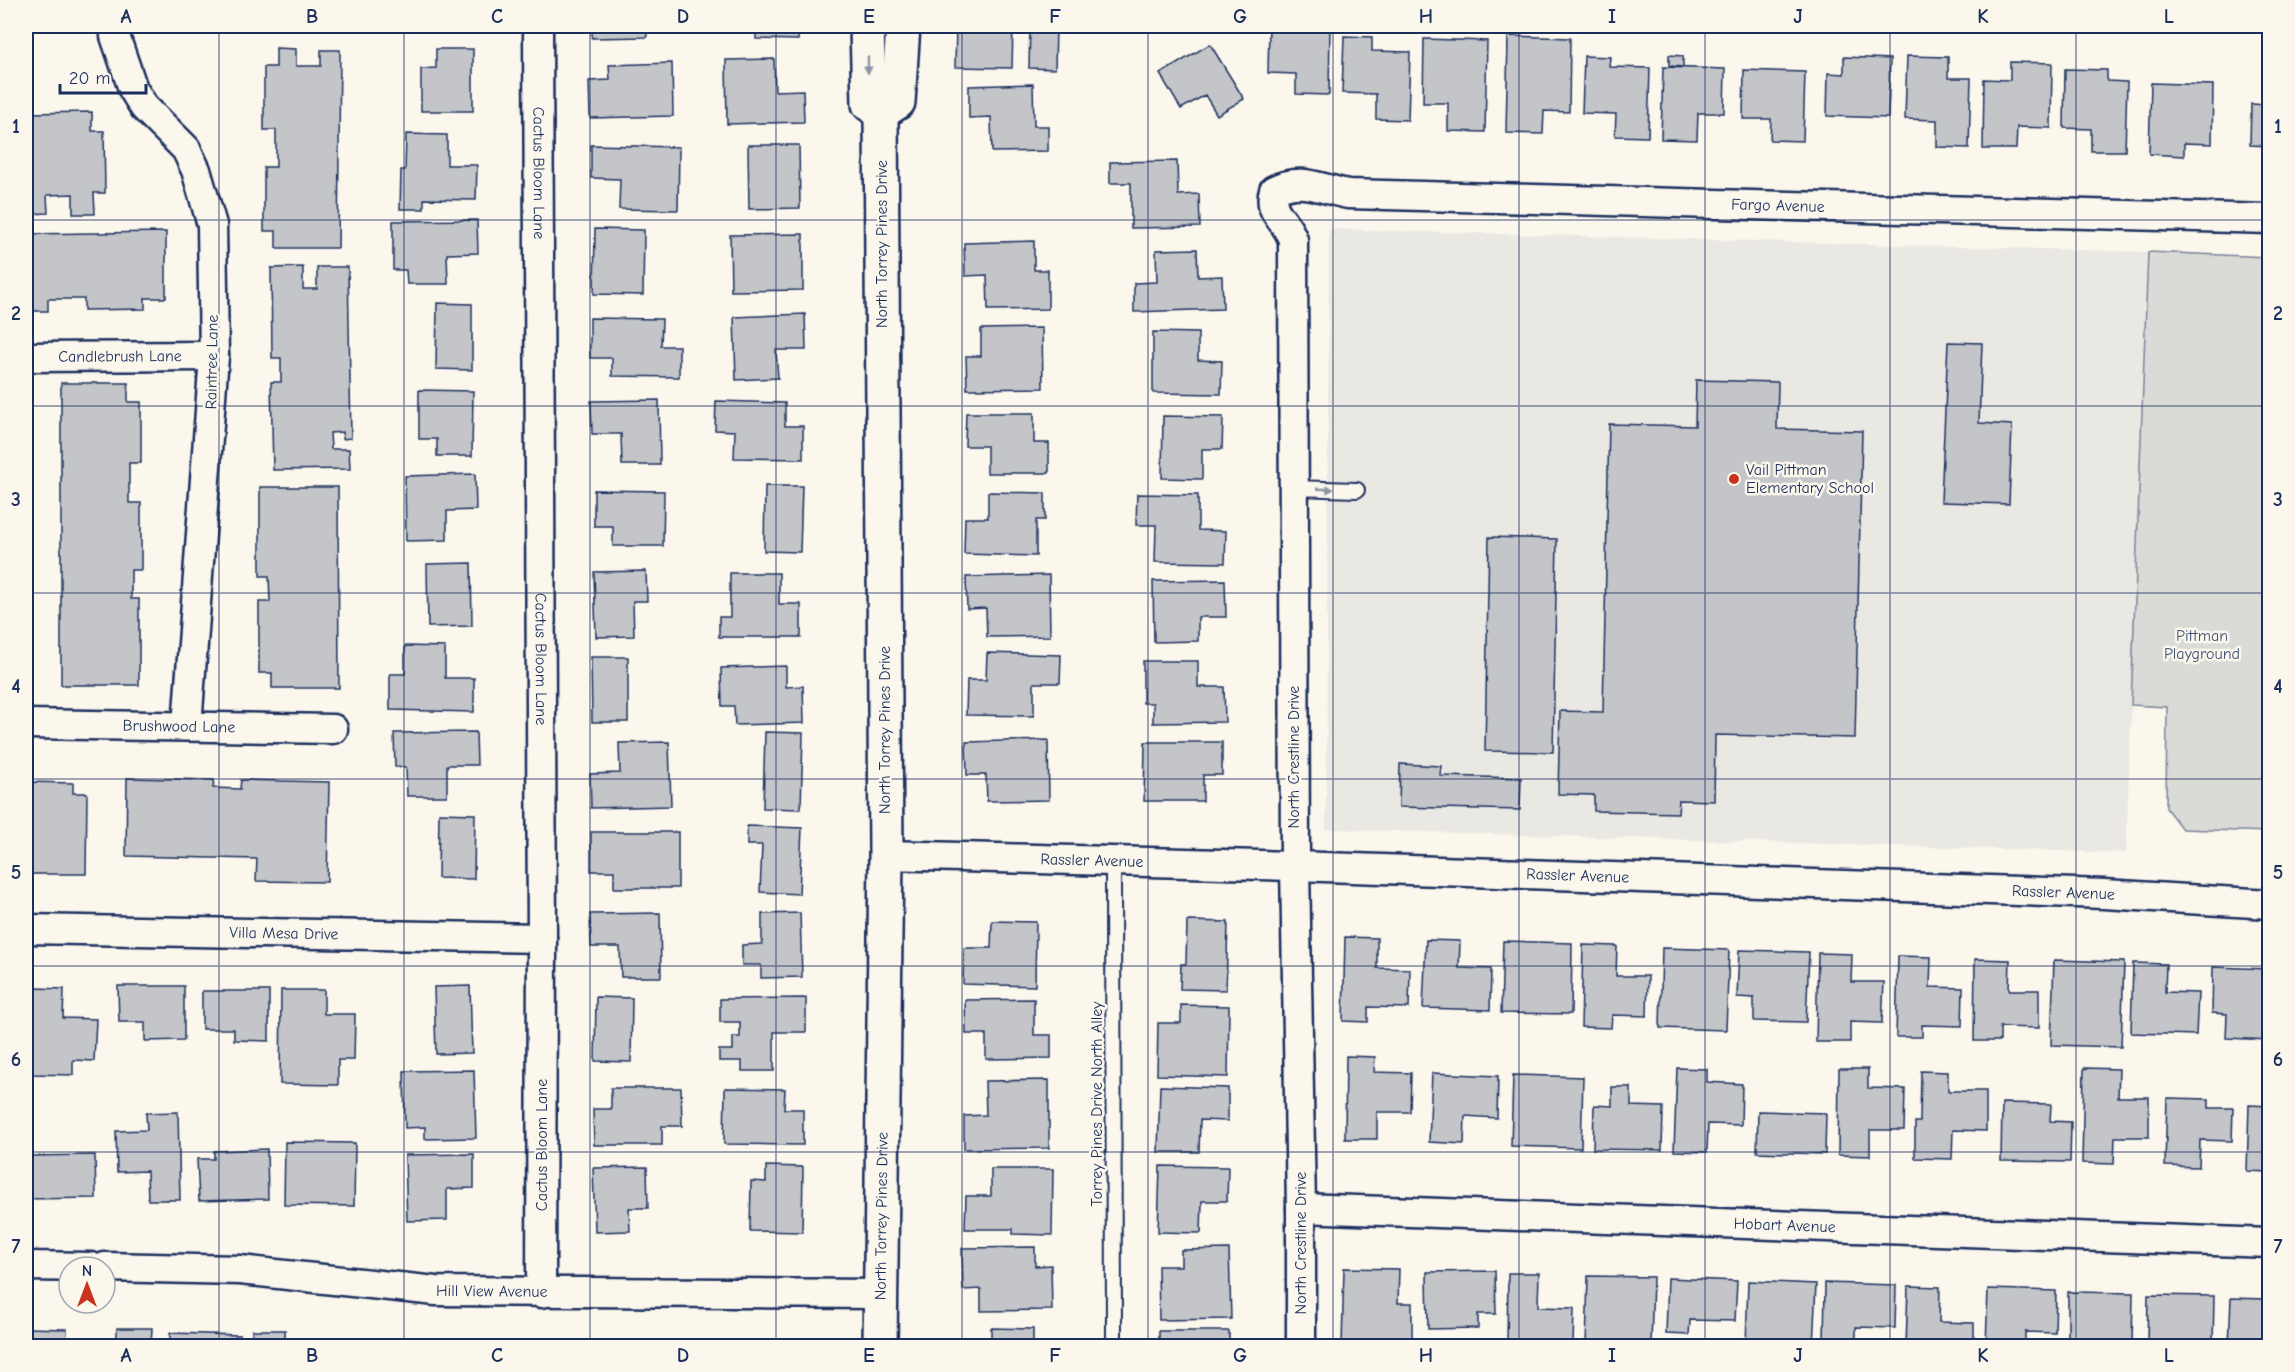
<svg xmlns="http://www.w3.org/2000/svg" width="2295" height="1372" font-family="'Comic Neue',sans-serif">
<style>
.built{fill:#eae8e2}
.green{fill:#dadad7;stroke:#7a849a;stroke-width:1.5}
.building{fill:#c3c5c9;stroke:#1b2f5e;stroke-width:1.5}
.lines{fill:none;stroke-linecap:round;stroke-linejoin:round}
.service-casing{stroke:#1b2f5e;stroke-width:18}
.minor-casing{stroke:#1b2f5e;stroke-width:33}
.secondary-casing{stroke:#1b2f5e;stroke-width:38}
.service{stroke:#fbf7ec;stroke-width:14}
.minor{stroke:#fbf7ec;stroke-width:28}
.secondary{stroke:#fbf7ec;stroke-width:33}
.oneway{fill:#8b93a5}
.grid{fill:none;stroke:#1b2f5e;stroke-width:1.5;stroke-opacity:0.55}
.poi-dot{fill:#c8321e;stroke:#fbf7ec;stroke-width:2}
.labels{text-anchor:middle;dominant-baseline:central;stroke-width:5;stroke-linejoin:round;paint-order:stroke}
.street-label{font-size:16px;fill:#1b2f5e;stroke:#fbf7ec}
.poi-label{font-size:16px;fill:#1b2f5e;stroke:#fbf7ec;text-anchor:start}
.park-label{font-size:16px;fill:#415176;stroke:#fbf7ec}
.neatline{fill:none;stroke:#1b2f5e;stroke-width:2}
.grid-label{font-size:20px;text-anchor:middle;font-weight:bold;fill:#1b2f5e}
</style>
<rect width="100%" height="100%" fill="#fbf7ec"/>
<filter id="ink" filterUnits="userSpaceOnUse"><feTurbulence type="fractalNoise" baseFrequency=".0167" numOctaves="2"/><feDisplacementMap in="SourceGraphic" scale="12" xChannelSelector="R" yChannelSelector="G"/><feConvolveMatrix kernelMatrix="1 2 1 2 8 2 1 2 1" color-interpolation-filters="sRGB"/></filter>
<g filter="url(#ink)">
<path class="built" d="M1329,229L2148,252L2126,853L1326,829Z"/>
<path class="green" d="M2148,252L2269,257V832L2182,829L2166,808L2167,707L2131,705Z"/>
<path class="building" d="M240,26H353V29Z
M592,26H646L647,37L592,38Z
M756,26H799L798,40L756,39Z
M956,26H1013L1012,68L955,67Z
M1030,26H1056L1055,69L1029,68Z
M1269,26H1330L1329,95L1296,94V74L1268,73Z
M1344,36L1372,37V51L1410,52L1408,120L1376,119V94L1342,93Z
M1508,36L1570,38L1569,112L1544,111L1543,134L1506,133Z
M1424,39L1487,41L1485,132L1448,131V103H1423Z
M1210,44L1244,99L1217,115L1205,95L1181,109L1160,74Z
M276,48L296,49V66H321V50H340L338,248H276V231H264V167H276V130H264V67H276Z
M436,49H473V111H421V69L436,68Z
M1669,55L1683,56V67L1669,66Z
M1584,56L1610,57L1609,67L1650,68L1648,137L1615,136L1616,114L1582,113Z
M1907,56L1948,57V78H1971L1969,148L1937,147V120L1905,119Z
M1844,57L1890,59L1888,118L1827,116L1828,73L1844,74Z
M774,59L775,91L803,90L804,122L727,124L726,60Z
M2010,62L2052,63L2051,128L2017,127L2016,149H1983L1984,79L2010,80Z
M672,63L673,116L590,118L589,81L610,80L609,65Z
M1663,67L1725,69L1724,113H1698L1697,140L1661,139Z
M2065,69L2107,70V81L2127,82L2125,151H2091V129L2064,128Z
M1744,70L1805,72L1803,141L1770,140L1771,119H1743Z
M2151,83L2213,85L2212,144L2184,143V156L2149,154Z
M1033,84L1034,126H1048V151L992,152L991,117L969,118V86Z
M2251,104L2270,105V146L2250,145Z
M92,112V131H104L105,193H94L95,214H73V194L47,195L48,213L29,214L28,113Z
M406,134L447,135V165H477L476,200L424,199V209H400L401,170H405Z
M591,145L679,147L678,210L619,209L620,179L591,178Z
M748,145H799L800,208L749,209Z
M1177,161L1178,195L1199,194L1200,227L1131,228V183H1110V162Z
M477,220L478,253L447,254L448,284H407L406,270H393V221Z
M595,229L644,230L643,295L594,294Z
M166,232V298H145V309L84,310V299H48V311H26V234Z
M803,234V290L731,291L730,235Z
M1034,241V270H1048V309L988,310L987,275L965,276L964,243Z
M1197,249L1198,277L1222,276L1223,309L1134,312V283L1157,282L1156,250Z
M303,267V289H317V267H348L351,438L343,439V432L330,433L331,449H349L350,469L273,470L271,382H281V358H272L271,268Z
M437,303L472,304V370L436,369Z
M805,314L806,350H776L778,378L736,380L734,317Z
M590,318L662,319L661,346H679V377L612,376V358H590Z
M1042,328L1043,388L967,389L966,356H981V329Z
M1153,332L1198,333V360L1222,361L1221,394L1153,393Z
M1948,342L1982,343L1979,423L2012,425L2009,504L1941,502Z
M1696,380L1778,382L1777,429L1862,431L1855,738L1715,735L1714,801L1679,800L1678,813L1594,811V795L1558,794L1560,711L1603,712L1609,424L1695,426Z
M61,383H128V402H141V463H129V503H141V570H131V599H139V685H61Z
M419,390L473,391L472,456H437V439H419Z
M659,400L660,465H622L621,434H592L591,401Z
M716,401L785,403V426H803V459L734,458L735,431L715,430Z
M966,413H1034V443H1049V473H987V446H965Z
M1163,416L1223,417L1222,449H1202V479L1162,478Z
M475,474L476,510L447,511V540L406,541L405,476Z
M765,486H802L800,552L764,551Z
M260,487H338L339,688H272V673H259V602H270L269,576H260Z
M594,490L664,491L663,546H613V526H594Z
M988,492L1045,493V520H1036V556L964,554L965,518H988Z
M1137,494L1198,495V530L1226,531L1225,563L1155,562L1156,525H1136Z
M1489,537L1557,539L1553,752L1485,751Z
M471,563L472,626L428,627L427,564Z
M646,571L647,601H633L634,636L596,637L594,572Z
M730,573H779V604H801V637H719V617H730Z
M1049,575L1050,636L987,637L986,608L967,609L966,577Z
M1225,580L1226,617H1198V641L1154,642L1153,581Z
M405,646L445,647V678H474V712L390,710V674H405Z
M987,653L1061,655L1060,683H1034V716L966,715L967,680H986Z
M591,657H628V722H592Z
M1143,661H1198V687H1224L1225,722L1153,723V703H1143Z
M786,666V687L803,686L804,723L735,725L734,706H722L721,668Z
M476,732L477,765H447V796H407L406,767H395L394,733Z
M765,732L803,733L801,809L763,808Z
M1048,740L1049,800L987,801L986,775H967L966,742Z
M669,742L671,806L591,808L590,774L620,773L619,743Z
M1145,742H1222V775H1203V801H1144Z
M1400,764L1441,766L1440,776L1521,778L1520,810L1399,807Z
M127,778L214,780L213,788L240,789L241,780L329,782L327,882L256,881L257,859L126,856Z
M26,782L73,783V793H87L86,874H26Z
M439,813L475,814L474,879L438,878Z
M747,826L802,828L799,894L760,892L762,845H747Z
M591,832H678V888H614V871H591Z
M660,913L661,977H621L620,947H591L590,914Z
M800,913L802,977L761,978V965H742V945L762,944V914Z
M992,921L1036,922L1035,986L963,984L964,948H991Z
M1187,921L1228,922L1226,990L1180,989L1181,964H1186Z
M1345,937L1377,938V968L1410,969L1409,1008L1368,1007V1022L1343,1021Z
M1426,940L1460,941L1459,968L1491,969L1490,1010L1423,1008Z
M1503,941L1572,943L1571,1014L1501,1013Z
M1583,945L1617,946L1616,976H1648L1647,1016L1612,1015L1611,1028L1581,1027Z
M1662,948L1729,950L1726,1030L1660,1028Z
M1739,950L1809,952L1806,1022L1754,1021V998L1737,997Z
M1818,953L1852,954L1851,982H1884L1882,1023L1850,1022V1042H1816Z
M1898,956L1931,957L1930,987L1963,988L1962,1026L1922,1025V1037H1896Z
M1975,959L2010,960L2009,990H2039V1028L2000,1027V1041H1974Z
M2054,960L2124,962L2121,1047L2051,1045Z
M2133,963L2166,964L2165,992L2198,993L2196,1035L2131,1033Z
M2213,967L2270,969V1040L2226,1038L2227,1014L2212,1013Z
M118,986H184V1040L145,1041V1022H119Z
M470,986L472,1053L436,1054L434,987Z
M33,988L64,989L63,1018L96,1019L94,1061L73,1060V1075L30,1074Z
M281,990H324V1014H355L354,1060H338V1085L280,1084Z
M202,991H269V1041L234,1040V1029H202Z
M596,997L632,998L631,1062L595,1061Z
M806,998V1032H774V1071H742V1061H719V1050H733V1037H740V1022H720V999Z
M1034,999V1035H1051V1058L986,1059V1034H966L965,1000Z
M1181,1005L1229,1006L1228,1077L1157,1075L1158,1023H1181Z
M1346,1056L1375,1057L1374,1072L1411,1073L1410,1112H1377V1139H1345Z
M1677,1068L1707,1069V1082L1742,1084L1741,1125L1708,1124L1707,1152L1674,1151Z
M2084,1068L2119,1069L2118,1097H2149V1137H2115L2114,1164L2082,1163Z
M1839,1069H1868V1088L1905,1089L1904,1130H1870V1156L1838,1155Z
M474,1070L476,1138L425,1139V1127L405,1128L404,1071Z
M1921,1071L1948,1072V1091H1986V1131L1953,1130L1952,1159L1915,1158V1122H1920Z
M1432,1073L1498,1076L1497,1118L1465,1116L1464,1144L1429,1142Z
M1513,1075L1583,1077L1581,1148L1511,1146Z
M1049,1080V1148L964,1149V1116L986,1115L985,1081Z
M1160,1086L1228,1088V1121L1200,1120L1199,1152H1158Z
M1612,1087H1631V1106L1663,1107L1662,1150L1593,1149L1594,1105L1612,1106Z
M611,1088H681L682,1126H662V1145H594L593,1109H611Z
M725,1088L785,1089L784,1109H803V1145L724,1144Z
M2167,1098L2209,1099V1108H2233L2232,1141L2200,1140L2199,1167L2165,1166Z
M2002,1103L2051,1104L2050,1121L2071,1122L2070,1162L2001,1161Z
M2249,1105L2270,1106V1172L2247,1171Z
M1758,1111L1826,1113L1825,1154L1757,1152Z
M178,1112L180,1200H148L147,1171L117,1172L116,1131L147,1130L146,1113Z
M285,1142L355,1143L354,1206L284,1205Z
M267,1149L268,1199L199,1201L197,1159H214V1151Z
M474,1154V1188L447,1189V1220L407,1221L405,1155Z
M95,1155L96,1198L26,1199V1156Z
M766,1166L803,1167L802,1232L750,1231L751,1181L766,1182Z
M1160,1166L1228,1167L1227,1201H1202L1201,1233L1158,1232Z
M647,1167L648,1208H629L630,1231L595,1232L593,1168Z
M991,1169H1053L1052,1235L1013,1234V1229H965L966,1196H991Z
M1035,1247V1266L1051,1265L1052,1310L981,1311V1289L963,1290L962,1248Z
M1229,1249L1231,1319L1159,1320L1158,1266H1181V1250Z
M1344,1268L1399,1269L1398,1303H1412V1343L1366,1342V1346H1342Z
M1495,1271L1496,1314H1478V1328L1428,1329L1427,1272Z
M1508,1273H1539L1538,1307L1574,1308L1573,1346H1507Z
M1588,1276L1653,1277L1651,1346H1586Z
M1668,1278L1737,1281L1735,1321L1690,1320L1689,1335L1666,1334Z
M1748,1281L1816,1284L1813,1346H1746Z
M1825,1283L1896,1285L1895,1328L1856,1327V1346H1824Z
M1908,1286L1940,1287L1939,1322L1974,1323V1346H1906Z
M1988,1289L2056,1291L2055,1333L2025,1332V1346H1986Z
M2068,1292L2133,1293L2132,1346H2068Z
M2148,1295L2214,1296L2213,1346H2147Z
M2231,1298L2265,1299L2264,1328H2270V1346H2229Z
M26,1328L67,1329L66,1346H26Z
M117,1328H152L151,1346H117Z
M991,1328L1033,1329V1346H991Z
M252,1330H285V1346H252Z
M1159,1331H1229V1346H1159Z
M170,1333L240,1335V1346H170Z"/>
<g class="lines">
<g class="service-casing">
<path id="service" d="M1293,488L1357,490
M1113,861L1114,1346"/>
</g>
<g class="minor-casing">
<g id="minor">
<path d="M115,26V36L133,89L144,107L186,149L196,170L212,225L214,356L187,726"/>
<path id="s1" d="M538,26L542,938L541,1293"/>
<path id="s2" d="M26,357L214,356"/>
<path id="s3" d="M26,724L333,729"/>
<path id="s4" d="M886,855L1295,866L2104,894L2270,904"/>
<path id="s5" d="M26,929L542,938"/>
<path id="s6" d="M1301,1208L2270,1243"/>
<path d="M26,1266L91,1267"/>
<path id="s7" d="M105,1267L240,1270L436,1291L880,1294"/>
<path id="s8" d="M1301,1346V1208L1295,866L1293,240C1286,218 1267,214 1274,190C1302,176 1320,189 1348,194L2270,219"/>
</g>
</g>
<g class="secondary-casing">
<g id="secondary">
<path d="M867,26L869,104L881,113"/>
<path d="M881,113L898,102L903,26"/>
<path id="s9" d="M880,1346L886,855L881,113"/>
</g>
</g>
<use href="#service" class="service"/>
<use href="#minor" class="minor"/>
<use href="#secondary" class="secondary"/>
</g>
<defs><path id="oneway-solid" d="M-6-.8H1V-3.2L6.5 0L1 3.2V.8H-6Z" transform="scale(1.5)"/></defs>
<g class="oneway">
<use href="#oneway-solid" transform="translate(868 65) rotate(89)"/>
<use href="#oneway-solid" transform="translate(1325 489) rotate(2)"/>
</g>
</g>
<path class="grid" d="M219,26V1346M404,26V1346M590,26V1346M776,26V1346M962,26V1346M1148,26V1346M1333,26V1346M1519,26V1346M1705,26V1346M1890,26V1346M2076,26V1346M26,220H2270M26,406H2270M26,593H2270M26,779H2270M26,966H2270M26,1152H2270"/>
<circle class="poi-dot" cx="1734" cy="479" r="6"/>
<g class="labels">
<g class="street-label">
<text stroke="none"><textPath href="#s1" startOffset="147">Cactus Bloom Lane</textPath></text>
<text stroke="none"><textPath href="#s8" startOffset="1668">Fargo Avenue</textPath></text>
<text transform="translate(882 244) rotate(-90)">North Torrey Pines Drive</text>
<text stroke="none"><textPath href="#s2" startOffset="94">Candlebrush Lane</textPath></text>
<text transform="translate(212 362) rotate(-89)">Raintree Lane</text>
<text stroke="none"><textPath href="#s1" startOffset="633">Cactus Bloom Lane</textPath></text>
<text stroke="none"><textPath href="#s3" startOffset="153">Brushwood Lane</textPath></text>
<text transform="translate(885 730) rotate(-90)">North Torrey Pines Drive</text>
<text transform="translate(1294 757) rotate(-90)">North Crestline Drive</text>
<text stroke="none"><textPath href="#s4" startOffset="206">Rassler Avenue</textPath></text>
<text stroke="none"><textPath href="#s4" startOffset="692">Rassler Avenue</textPath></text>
<text stroke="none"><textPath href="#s4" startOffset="1178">Rassler Avenue</textPath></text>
<text stroke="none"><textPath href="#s5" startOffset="258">Villa Mesa Drive</textPath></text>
<text transform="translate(1097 1104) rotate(-90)">Torrey Pines Drive North Alley</text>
<text transform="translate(542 1145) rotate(-90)">Cactus Bloom Lane</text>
<text stroke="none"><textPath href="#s9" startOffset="130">North Torrey Pines Drive</textPath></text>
<text stroke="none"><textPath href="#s6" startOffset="484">Hobart Avenue</textPath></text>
<text transform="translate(1301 1243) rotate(-90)">North Crestline Drive</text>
<text stroke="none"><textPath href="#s7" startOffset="388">Hill View Avenue</textPath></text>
</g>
<g class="poi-label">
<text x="1746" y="470">Vail Pittman<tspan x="1746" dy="18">Elementary School</tspan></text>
</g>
<g class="park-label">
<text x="2202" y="636">Pittman<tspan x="2202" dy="18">Playground</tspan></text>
</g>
</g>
<rect width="2295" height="1372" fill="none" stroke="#fbf7ec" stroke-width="66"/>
<g transform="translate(87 1285)"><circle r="28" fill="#fbf7ec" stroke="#a1a7b3" stroke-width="1.5"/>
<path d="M0-4.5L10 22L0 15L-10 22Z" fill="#c8321e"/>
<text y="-9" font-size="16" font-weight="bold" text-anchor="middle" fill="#1b2f5e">N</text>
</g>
<path d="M60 84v9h86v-9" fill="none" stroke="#1b2f5e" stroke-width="3"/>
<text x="69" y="84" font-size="18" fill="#1b2f5e" stroke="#fbf7ec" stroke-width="4.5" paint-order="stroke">20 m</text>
<rect x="33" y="33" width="2229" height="1306" class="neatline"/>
<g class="grid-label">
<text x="126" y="23">A</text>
<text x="312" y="23">B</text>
<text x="497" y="23">C</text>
<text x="683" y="23">D</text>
<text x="869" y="23">E</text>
<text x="1055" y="23">F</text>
<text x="1240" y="23">G</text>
<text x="1426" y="23">H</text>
<text x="1612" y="23">I</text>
<text x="1798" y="23">J</text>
<text x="1983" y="23">K</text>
<text x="2169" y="23">L</text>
<text x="16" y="133">1</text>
<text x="2278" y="133">1</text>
<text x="16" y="320">2</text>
<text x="2278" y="320">2</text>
<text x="16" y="506">3</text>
<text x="2278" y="506">3</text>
<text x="16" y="693">4</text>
<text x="2278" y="693">4</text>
<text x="16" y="879">5</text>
<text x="2278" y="879">5</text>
<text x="16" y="1066">6</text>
<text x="2278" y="1066">6</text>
<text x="16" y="1253">7</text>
<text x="2278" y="1253">7</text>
<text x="126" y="1362">A</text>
<text x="312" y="1362">B</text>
<text x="497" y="1362">C</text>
<text x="683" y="1362">D</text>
<text x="869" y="1362">E</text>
<text x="1055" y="1362">F</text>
<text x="1240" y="1362">G</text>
<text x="1426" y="1362">H</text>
<text x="1612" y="1362">I</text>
<text x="1798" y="1362">J</text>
<text x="1983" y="1362">K</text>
<text x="2169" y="1362">L</text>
</g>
</svg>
